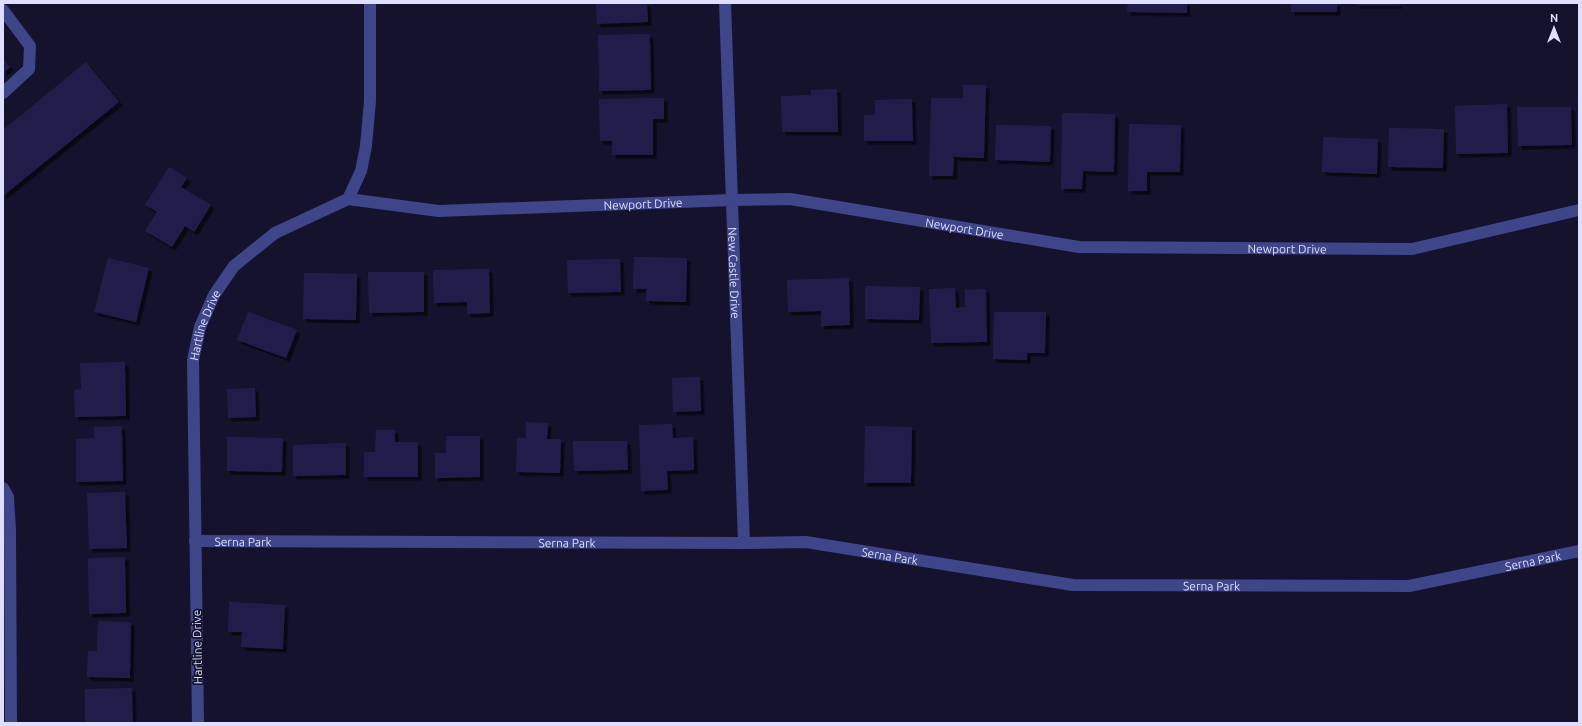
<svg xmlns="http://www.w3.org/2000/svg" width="1582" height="726" font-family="Ubuntu,sans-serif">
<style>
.building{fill:#231f4c;filter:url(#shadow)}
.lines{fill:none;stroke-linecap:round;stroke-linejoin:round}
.minor{stroke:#3f4589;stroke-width:12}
.labels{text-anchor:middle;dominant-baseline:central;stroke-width:3.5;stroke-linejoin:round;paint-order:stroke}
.street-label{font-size:12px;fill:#dedefe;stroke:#14122c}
</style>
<defs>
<filter id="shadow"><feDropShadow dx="3.5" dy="3.5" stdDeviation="0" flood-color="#0009"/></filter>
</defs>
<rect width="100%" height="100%" fill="#14122c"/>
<path class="building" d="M596,3H647L648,22L597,24Z
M1128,3H1187V13L1127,12Z
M1291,3H1337V12H1291Z
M1357,3H1399V5H1356Z
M650,34L651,90L599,91L598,35Z
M3,59L10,67L3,73Z
M86,62L119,102L3,196V130Z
M963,85H986L984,158L954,157L953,176H929L931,98H963Z
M837,89L838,132H782L781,96L811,95V90Z
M664,98V119H653V155H612V141H600L599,99Z
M912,99L913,141H864V115H875V100Z
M1507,104L1508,153L1456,154L1455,106Z
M1517,107H1571L1572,145L1518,146Z
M1062,113L1115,114L1114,172L1083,171L1082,189H1061Z
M1129,124L1181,125L1180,172H1147V191H1128Z
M996,125L1051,126L1050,162L995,160Z
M1389,128L1444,129L1443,168L1388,167Z
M1323,137L1378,139L1377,174L1322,172Z
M169,167L187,178L181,187L211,205L194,232L185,226L172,247L145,231L157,212L145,205Z
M634,257L687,258L686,302L646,301V289H633Z
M108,258L149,268L136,322L94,312Z
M620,259L621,292L568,293L567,260Z
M489,269L490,313L467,314V302L434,303L433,270Z
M368,272H424V312L369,313Z
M304,273L357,274L356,320L303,319Z
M849,278L850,325L821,326V311L788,312L787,280Z
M865,286L920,287L919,320L865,319Z
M955,288L956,308L965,307V290L986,289L987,342L931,343L929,289Z
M248,312L297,330L286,358L237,340Z
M994,312H1046L1045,353H1027V360L993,359Z
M125,362L126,416L75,417L74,390L81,389L80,363Z
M700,377L701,411L673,412L672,378Z
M255,388L256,417L228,418L227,389Z
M526,422L548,423L547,439H561L560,473L516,472L517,438H526Z
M672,424L673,438L693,437L694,470L667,471L668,490L641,491L639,425Z
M122,426L123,481L76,482V439L94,438V427Z
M865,426L912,427L911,483H864Z
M376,430H395V442H418V477H364V452H375Z
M446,436H480V477L435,478V453H446Z
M227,437L283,438L282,472L227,471Z
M573,441H627L628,470L574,471Z
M346,443V475L293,476V445Z
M125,492L127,548L89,549L87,493Z
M125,557L126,613L89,614L88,558Z
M229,602L285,605L283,649L241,647L242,632H228Z
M98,621L131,622L130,678L87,677L88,651H97Z
M132,688L133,723H85V689Z"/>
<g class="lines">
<g class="minor">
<path id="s1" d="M725,3L744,543"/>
<path d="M3,10L30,46L29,69L3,93"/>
<path id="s2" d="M348,199L439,211L732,200L790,199L1079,247L1412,249L1579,210"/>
<path d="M3,488L8,497L10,530L11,723"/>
<path id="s3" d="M195,541L744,543L806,542L1073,585L1409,586L1579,551"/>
<path id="s4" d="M198,723L193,360L200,327L214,295L234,266L275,233L348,199L361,171L366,146L370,101V3"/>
</g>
</g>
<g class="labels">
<g class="street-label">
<text stroke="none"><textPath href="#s2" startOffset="296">Newport Drive</textPath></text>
<text stroke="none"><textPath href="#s2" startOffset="620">Newport Drive</textPath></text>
<text stroke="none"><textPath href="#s2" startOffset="944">Newport Drive</textPath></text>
<text stroke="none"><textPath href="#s1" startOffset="270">New Castle Drive</textPath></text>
<text stroke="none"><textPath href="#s4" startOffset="400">Hartline Drive</textPath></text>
<text stroke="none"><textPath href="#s3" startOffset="48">Serna Park</textPath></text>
<text stroke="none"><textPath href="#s3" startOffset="372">Serna Park</textPath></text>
<text stroke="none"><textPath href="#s3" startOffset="696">Serna Park</textPath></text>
<text stroke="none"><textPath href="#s3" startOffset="1344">Serna Park</textPath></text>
<text stroke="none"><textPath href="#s3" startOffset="1020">Serna Park</textPath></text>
<text transform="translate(197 647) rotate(-91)">Hartline Drive</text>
</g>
</g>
<rect width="1582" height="726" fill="none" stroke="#dedefe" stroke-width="8"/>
<g transform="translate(1554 28)" stroke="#14122c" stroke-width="3" paint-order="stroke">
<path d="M0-3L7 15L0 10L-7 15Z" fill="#dedefe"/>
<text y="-6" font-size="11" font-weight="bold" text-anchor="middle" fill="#dedefe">N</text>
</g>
</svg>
